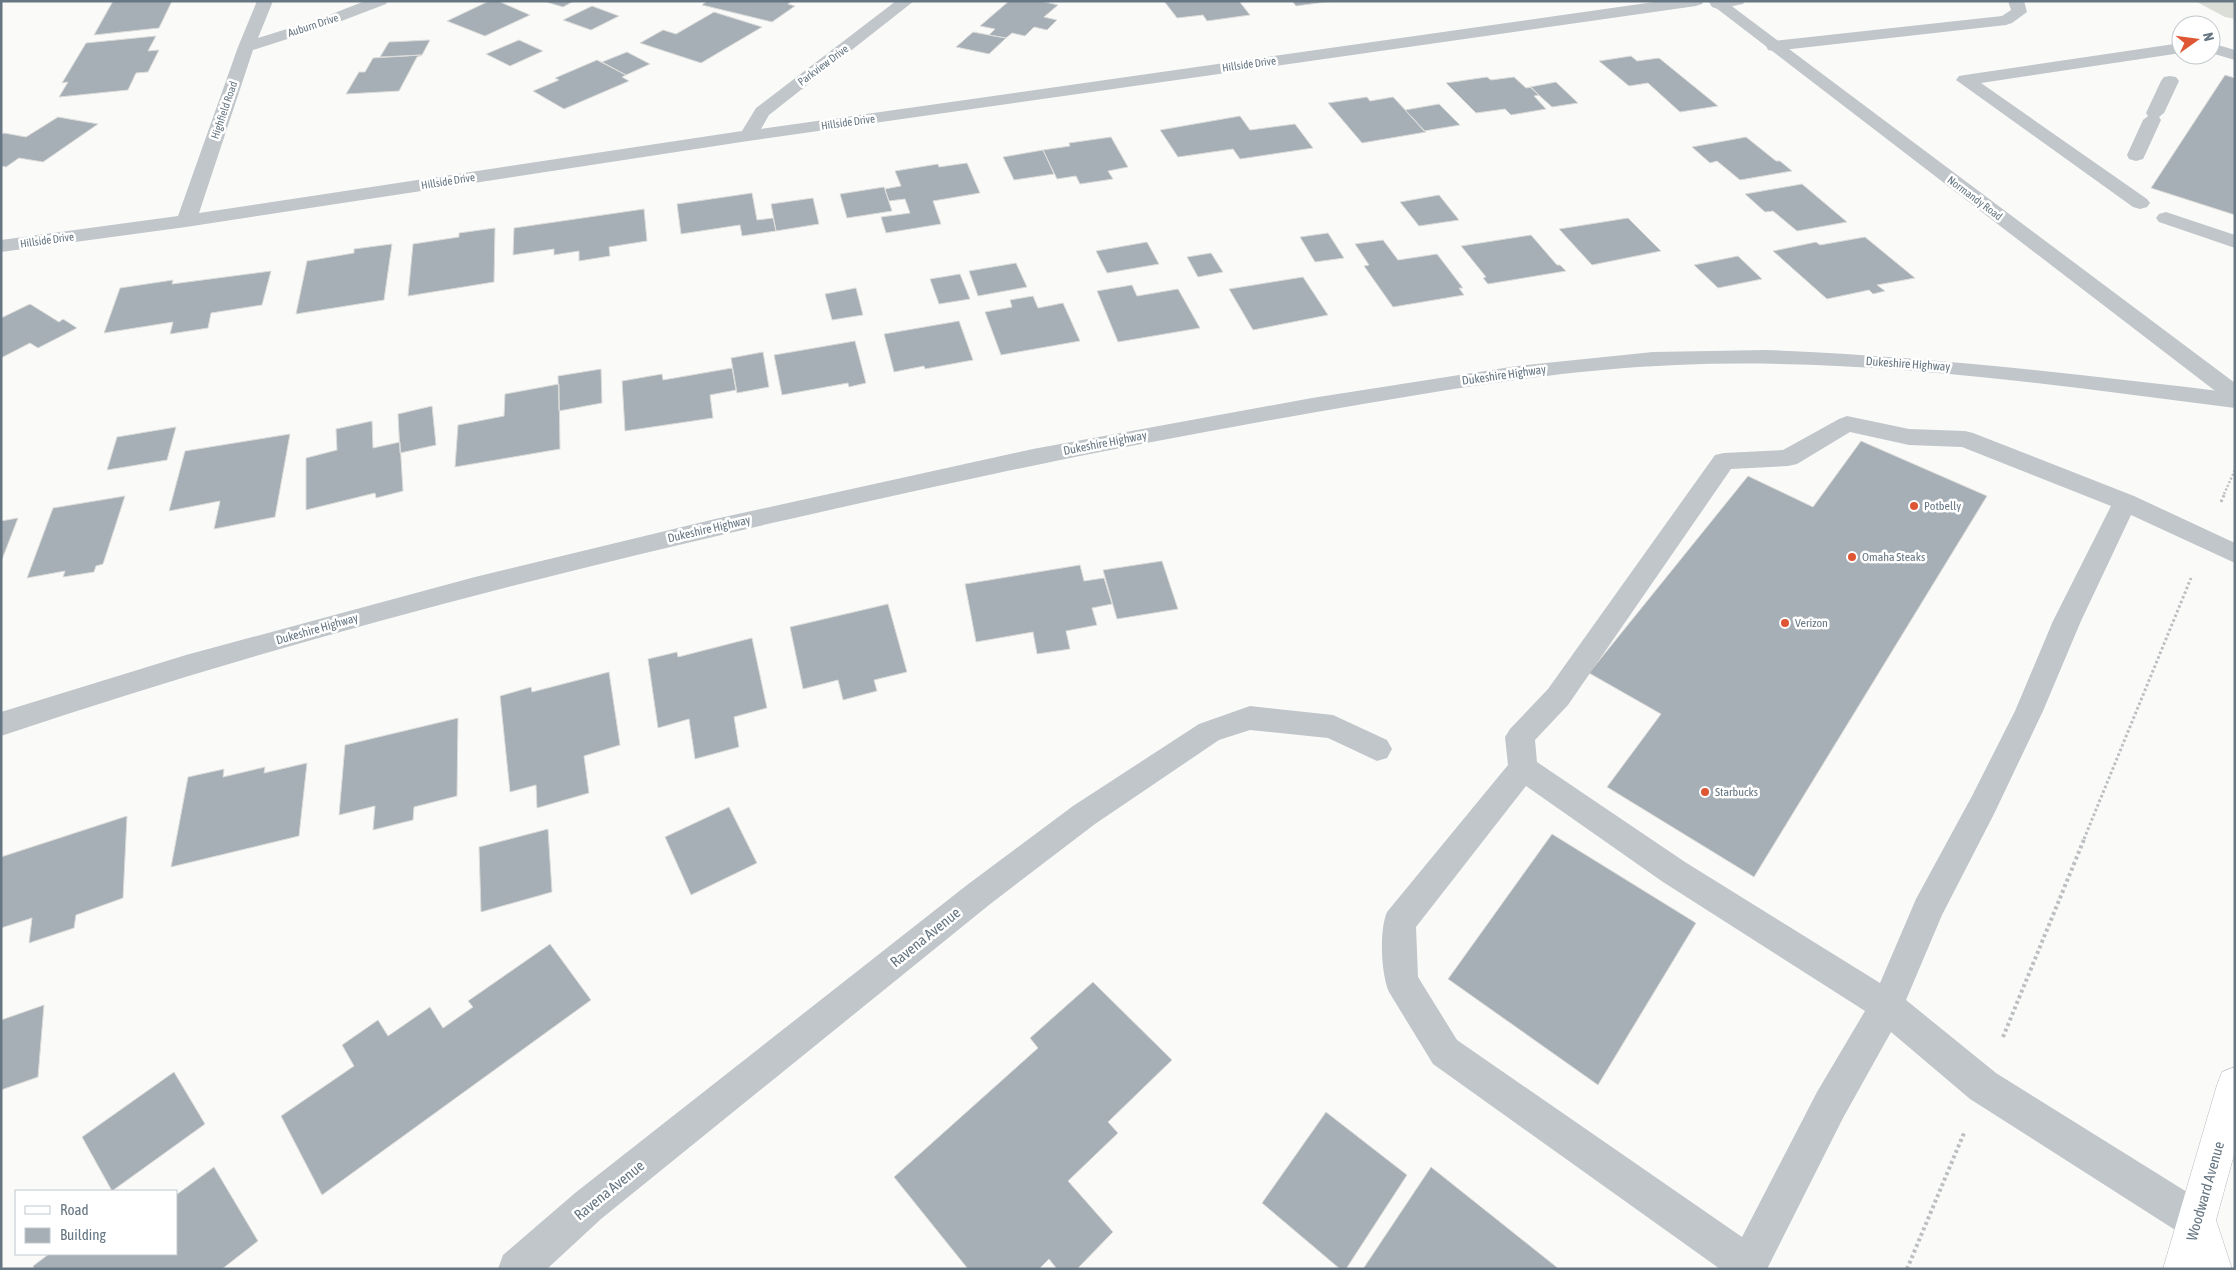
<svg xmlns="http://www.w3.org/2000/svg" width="2236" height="1270" font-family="'Asap Condensed',sans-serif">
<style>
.green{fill:#daded7}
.building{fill:#a6afb5;stroke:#dcdcda}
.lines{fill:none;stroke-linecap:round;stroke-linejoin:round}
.primary-casing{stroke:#b5babe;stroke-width:1}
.path-far2{stroke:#bcbfc2;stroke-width:2.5;stroke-dasharray:2 2;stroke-linecap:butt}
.path-far1{stroke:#bcbfc2;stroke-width:3;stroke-dasharray:2.5 2.5;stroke-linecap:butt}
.path{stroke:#bcbfc2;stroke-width:4;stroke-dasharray:3 3;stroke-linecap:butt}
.service{fill:#c1c6ca;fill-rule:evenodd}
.minor{fill:#c1c6ca;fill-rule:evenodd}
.tertiary{fill:#c1c6ca;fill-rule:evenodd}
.primary{fill:#fff;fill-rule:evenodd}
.poi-dot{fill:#de5633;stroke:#fff;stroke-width:2}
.labels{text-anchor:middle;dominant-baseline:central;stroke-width:5;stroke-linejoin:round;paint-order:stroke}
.far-street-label{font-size:11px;fill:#667682;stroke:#fff}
.street-label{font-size:12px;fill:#667682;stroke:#fff}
.poi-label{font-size:12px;fill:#667682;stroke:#fff;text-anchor:start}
.near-street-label{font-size:15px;fill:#667682;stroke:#fff}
</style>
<rect width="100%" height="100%" fill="#fafaf8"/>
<path class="green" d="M2195,1H2235V19L2225,17Z"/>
<path class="building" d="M113,1H172L159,28L94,35Z
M489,1H498L530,15L485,36L447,21Z
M543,1H574L563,7Z
M707,1H792L788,4L795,6L772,22L702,5Z
M1009,1H1041L1058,5L1044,17L1057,20L1047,30L1034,27L1025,36L1012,33L1006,38L989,35L995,29L980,26Z
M1164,1H1239L1250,15L1207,21L1203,15L1177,18Z
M1292,1H1333L1296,6Z
M592,6L619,16L591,30L563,20Z
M714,12L762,27L701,63L640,43L663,30L676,34Z
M973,32L989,35L1006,38L989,54L956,47Z
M156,36L148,51L159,50L148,72L136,73L128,90L59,97L68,82L62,83L86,43Z
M430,40L422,55L380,57L389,42Z
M519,40L543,51L510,66L486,54Z
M627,52L650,64L626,75L602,62Z
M422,55L417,57L399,91L346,94L359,72H365L373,58Z
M1631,56L1637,61L1659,58L1718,106L1680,112L1648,83L1629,86L1599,61Z
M597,60L626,75L622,77L629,81L564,109L533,91L559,80L555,78Z
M2225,75L2235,78V215L2151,188Z
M1487,77L1491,80L1514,77L1526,88L1531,87L1539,95L1534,96L1546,109L1511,115L1505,109L1476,113L1446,83Z
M1556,82L1578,103L1552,107L1530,87Z
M1367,97L1370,101L1393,97L1426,132L1362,143L1328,103Z
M1439,104L1460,125L1424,131L1405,110Z
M1240,116L1250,130L1295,124L1313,148L1240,159L1233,149L1178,157L1160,130Z
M58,117L98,124L43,162L19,158L6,167L1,166V135L4,133L26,137Z
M1111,137L1128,167L1108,171L1113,179L1080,184L1076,176L1057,179L1043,150L1070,146L1069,143Z
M1746,137L1776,161H1780L1792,171L1740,180L1717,161L1710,163L1692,147Z
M1043,150L1054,174L1014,180L1003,157Z
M967,163L980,193L933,201L941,224L886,233L881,217L910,213L905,199L889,201L885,189L901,186L895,171L938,164L939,167Z
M1802,184L1847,222L1797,231L1773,211L1765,212L1745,194Z
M884,187L892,211L847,218L840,194Z
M752,193L757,220L773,218L776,231L742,236L740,225L681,234L677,204Z
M1439,195L1459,220L1419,226L1400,202Z
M813,198L819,224L776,231L771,204Z
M644,209L647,241L609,247L610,256L579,261V251L554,255V249L513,255L514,228Z
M1628,218L1661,251L1592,265L1559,229Z
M495,228L494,282L408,296L413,244L459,237V233Z
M1328,233L1344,258L1315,262L1300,237Z
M1531,235L1557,265H1560L1566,271L1488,284L1483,278L1486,277L1461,246Z
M1865,237L1915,278L1877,285L1885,291L1873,294L1869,290L1827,299L1773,251L1816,242L1820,245Z
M1383,240L1398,260L1437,254L1463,288H1459L1464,295L1393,307L1364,266L1369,265L1355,244Z
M1147,242L1159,264L1107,273L1096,251Z
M392,244L384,300L296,314L307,261L354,253V249Z
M1211,253L1223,272L1198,277L1187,257Z
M1738,256L1762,279L1718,288L1694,265Z
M1016,263L1027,287L978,296L969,271Z
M271,271L262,305L211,313L208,328L170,334L173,322L104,333L120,288L173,280L172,284Z
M960,274L970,299L939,304L930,279Z
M1303,277L1328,315L1253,330L1229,289Z
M1132,285L1137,296L1178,289L1200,328L1118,342L1097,291Z
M856,288L863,315L832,320L825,294Z
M1033,296L1038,308L1063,303L1080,341L1001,355L985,312L1012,307L1010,300Z
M30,304L59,322L63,319L77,328L38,348L30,343L1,358V318Z
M959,321L973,360L925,369L924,366L894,372L884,334Z
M855,341L866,383L849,387L848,383L782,395L774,355Z
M763,352L769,387L737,393L731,358Z
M732,368L736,390L710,395L713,418L625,431L622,381L662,374L663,380Z
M601,369L602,403L559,411L558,376Z
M559,384L560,449L455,467L458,425L504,416L505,394Z
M432,406L436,445L400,453L398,414Z
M372,421L373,448L400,442L403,491L376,498L375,493L306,510V458L337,450L336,429Z
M176,427L167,460L107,470L117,437Z
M290,434L275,517L214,529L220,501L169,511L185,451Z
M1861,441L1987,496L1754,877L1607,787L1661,714L1589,673L1748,476L1813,507Z
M125,496L103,564L96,566L94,572L63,577L65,571L27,578L53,508Z
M18,518L1,562V521Z
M1162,561L1178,609L1117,619L1103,570Z
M1080,565L1084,581L1104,578L1112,604L1092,608L1097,625L1066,631L1070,649L1037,654L1033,632L976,642L965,584Z
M888,604L907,672L874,680L877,691L843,700L838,680L803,689L790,627Z
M752,638L767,708L734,717L739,747L695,759L689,719L658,728L648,659L677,652L678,657Z
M609,672L620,745L584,756L589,793L537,808L536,785L510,792L500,696L531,687L532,692Z
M458,718L457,796L414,807L413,820L373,830L375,806L339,815L345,745Z
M307,763L299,836L171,867L188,777L224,769L223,777L265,767L264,773Z
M729,807L757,863L691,895L665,837Z
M127,816L123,898L76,915L74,928L29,943L32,918L1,928V857Z
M548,829L552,892L481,912L479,847Z
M1552,834L1696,923L1598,1085L1448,979Z
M550,944L591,1000L322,1195L281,1116L354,1066L342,1045L378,1020L388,1036L430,1007L443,1028L473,1007L468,1001Z
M1093,982L1172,1060L1108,1122L1118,1133L1068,1181L1113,1232L1077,1269H1057L1049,1259L1039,1269H968L894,1177L1038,1048L1030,1038Z
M44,1005L38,1077L1,1090V1020Z
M174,1072L205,1124L112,1191L82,1137Z
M1326,1112L1407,1175L1346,1269H1340L1262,1203Z
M214,1167L258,1241L222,1269H34L33,1266L49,1254H176V1195Z
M1431,1167L1559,1269H1363Z"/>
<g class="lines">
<g class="primary-casing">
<path id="primary" d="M2235,1067V1151L2216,1220L2232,1269H2163L2217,1085L2222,1072Z"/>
</g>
<path class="path-far2" d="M2224,494L2235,470"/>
<path class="path-far1" d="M2221,502L2225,493
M2084,839L2191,578"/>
<path class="path" d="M2003,1037L2085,837
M1907,1269L1964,1133"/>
<path class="service" d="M1712,1H1745L1743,4L1718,9L1712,7L1710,4Z
M2008,1H2024L2027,12L2012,23L2006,25L1774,51L1768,50L1766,46L1768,42L1774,41L2002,16L2011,10Z
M2181,43V53L1981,83L2147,199L2150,203L2147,207L2140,209L2133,207L1956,80L1959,76L1965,75Z
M2211,43L2235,50V60L2211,53Z
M2170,76L2176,77L2179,81L2164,113L2159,117L2161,120L2145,155L2143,159L2136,161L2129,159L2127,155L2143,120L2148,116L2146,113L2161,81L2164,77Z
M2166,212L2235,235V248L2159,222L2156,218L2159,214Z
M1847,416L1909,429L1965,431L1973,433L2134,496L2235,543V563L2131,515L2081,621L2043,711L1994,814L1942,915L1906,1000L1996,1073L2211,1207L2216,1221L2211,1235L2197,1240L2183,1235L1970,1099L1891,1032L1843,1118L1767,1269H1720L1433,1064L1389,992C1381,974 1379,931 1387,912L1508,765L1505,737L1510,729L1548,689L1715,455L1724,453L1783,450L1839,419ZM1850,432L1909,445L1962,447L2111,506L2053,621L2015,711L1972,796L1916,899L1880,983L1685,862L1537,762L1535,740L1568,705L1731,469L1788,466L1797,464ZM1526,786L1663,882L1865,1011L1817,1092L1742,1237L1457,1040L1418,977L1416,927Z"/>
<path class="minor" d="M257,1H273L258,38L319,19L365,1H388L386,4L331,25L253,50L199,213L742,131L756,108L896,1H914L769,115L761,129L1661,1H1704L1702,4L1696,6L748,141L186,227L1,252V240L178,216L238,47Z
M1766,350C1923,356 2079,374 2235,393V408C2050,384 1862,357 1676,365C1573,369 1470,386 1369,403C1245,424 1121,447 998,473C662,545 327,626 1,736V712L186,655L475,577L715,519L1033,449L1312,398L1517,366L1653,352Z
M1250,706L1333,715L1387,740L1392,749L1387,758L1377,761L1328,738L1250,730L1219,740L1095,824L989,905L601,1219L547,1269H498L503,1255L575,1193L967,885L1073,806L1199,724Z"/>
<path class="tertiary" d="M1707,1H1725L2235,383V402L2227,400Z"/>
<use href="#primary" class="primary"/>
</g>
<g class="poi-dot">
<circle cx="1914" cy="506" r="5"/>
<circle cx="1852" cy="557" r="5"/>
<circle cx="1785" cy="623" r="5"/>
<circle cx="1705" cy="792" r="5"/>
</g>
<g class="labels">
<g class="far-street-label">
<text transform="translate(313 25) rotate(-18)">Auburn Drive</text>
<text transform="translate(1249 64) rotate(-8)">Hillside Drive</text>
<text transform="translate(823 65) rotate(-37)">Parkview Drive</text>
<text transform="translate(224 110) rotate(-71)">Highfield Road</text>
<text transform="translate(848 122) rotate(-8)">Hillside Drive</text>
<text transform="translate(448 181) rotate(-9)">Hillside Drive</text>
<text transform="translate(1975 198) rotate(37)">Normandy Road</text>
<text transform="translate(47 240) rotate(-8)">Hillside Drive</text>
</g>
<g class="street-label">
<text transform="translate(1908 364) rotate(4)">Dukeshire Highway</text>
<text transform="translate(1504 375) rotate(-8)">Dukeshire Highway</text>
<text transform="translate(1105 443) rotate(-11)">Dukeshire Highway</text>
<text transform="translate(709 529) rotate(-13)">Dukeshire Highway</text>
<text transform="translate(317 629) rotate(-16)">Dukeshire Highway</text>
</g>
<g class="poi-label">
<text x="1924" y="506">Potbelly</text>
<text x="1862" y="557">Omaha Steaks</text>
<text x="1795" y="623">Verizon</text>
<text x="1715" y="792">Starbucks</text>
</g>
<g class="near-street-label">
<text transform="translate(925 937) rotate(-39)">Ravena Avenue</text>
<text transform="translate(609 1190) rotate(-39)">Ravena Avenue</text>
<text transform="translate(2205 1191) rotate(-74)">Woodward Avenue</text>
</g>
</g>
<rect width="2236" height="1270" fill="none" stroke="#667682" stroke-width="5"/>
<rect x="15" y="1190" width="162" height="65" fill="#ffffff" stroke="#c2c8cd"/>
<rect x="25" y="1206" width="25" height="8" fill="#ffffff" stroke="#c2c8cd"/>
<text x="60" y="1215" font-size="15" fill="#667682">Road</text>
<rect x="25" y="1228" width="25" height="15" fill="#a6afb5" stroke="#c2c8cd"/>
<text x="60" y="1240" font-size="15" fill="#667682">Building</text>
<g transform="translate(2196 40) rotate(76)"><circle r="24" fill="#ffffff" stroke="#c2c8cd"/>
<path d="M0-4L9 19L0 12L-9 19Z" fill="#de5633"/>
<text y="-8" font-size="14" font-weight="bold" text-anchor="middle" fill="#667682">N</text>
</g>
</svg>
